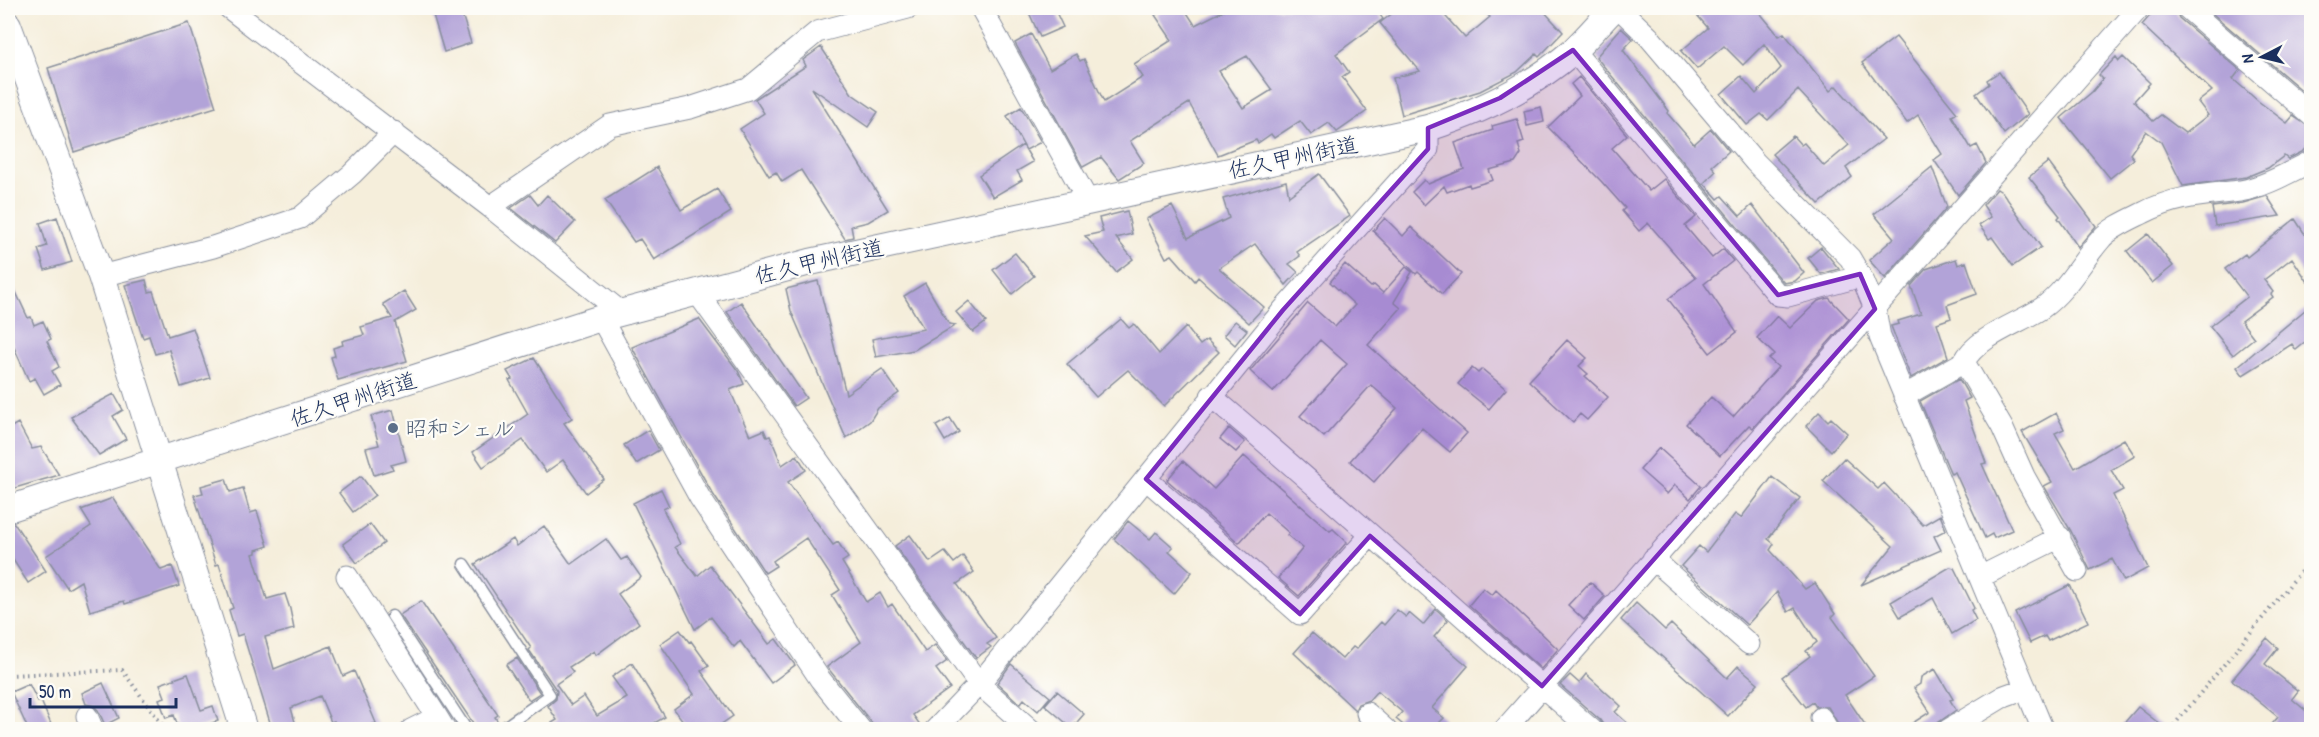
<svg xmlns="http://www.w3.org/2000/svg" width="2319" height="737" font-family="'Patrick Hand','Klee One',sans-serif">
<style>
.building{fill:#b2a3d8;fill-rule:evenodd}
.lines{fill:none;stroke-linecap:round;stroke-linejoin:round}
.service-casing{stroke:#888e9c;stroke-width:13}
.minor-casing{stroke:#888e9c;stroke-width:23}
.tertiary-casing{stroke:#888e9c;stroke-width:28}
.path{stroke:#888e9c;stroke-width:4;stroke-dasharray:1.5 4.5;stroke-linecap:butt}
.service{stroke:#fff;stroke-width:10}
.minor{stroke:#fff;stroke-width:21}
.tertiary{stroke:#fff;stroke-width:26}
.marked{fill:#7b2cbf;fill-opacity:0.2;stroke:#7b2cbf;stroke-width:4.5;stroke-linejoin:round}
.service-dot{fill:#5c6f8a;stroke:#fdfcf7;stroke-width:2}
.labels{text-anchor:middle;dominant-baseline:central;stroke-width:4.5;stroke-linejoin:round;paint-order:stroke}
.street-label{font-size:22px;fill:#1b2f5e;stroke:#fdfcf7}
.service-label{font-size:22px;fill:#4e5e75;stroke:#fdfcf7;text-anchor:start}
</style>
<rect width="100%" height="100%" fill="#fdfcf7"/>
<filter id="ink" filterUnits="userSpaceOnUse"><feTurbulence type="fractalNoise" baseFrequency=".0167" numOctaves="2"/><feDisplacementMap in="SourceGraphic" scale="12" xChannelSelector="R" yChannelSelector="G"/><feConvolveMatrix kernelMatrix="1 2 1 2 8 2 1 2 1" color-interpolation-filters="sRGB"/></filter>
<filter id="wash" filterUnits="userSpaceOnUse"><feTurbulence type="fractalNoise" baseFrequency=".008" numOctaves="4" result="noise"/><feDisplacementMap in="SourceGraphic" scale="24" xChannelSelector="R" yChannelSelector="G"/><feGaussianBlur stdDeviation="1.35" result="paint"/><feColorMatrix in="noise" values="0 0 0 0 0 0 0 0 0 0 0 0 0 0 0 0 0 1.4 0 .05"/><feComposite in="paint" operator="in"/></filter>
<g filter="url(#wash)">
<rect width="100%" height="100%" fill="#f5eedb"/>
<g id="blocks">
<path class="building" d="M431,8H460L471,43L444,52Z
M1027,8H1054L1063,27L1040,37Z
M1167,8H1184L1195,25L1229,8H1375L1383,19L1336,54L1349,72L1342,77L1367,111L1337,132L1329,123L1311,135L1300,121L1274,138L1271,134L1258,143L1256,140L1218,155L1189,103L1130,141L1144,163L1119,179L1101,157L1083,167L1015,43L1031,34L1050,69L1076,54L1080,61L1084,59L1104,102L1143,77L1134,64L1172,40L1155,15ZM1247,56L1272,90L1243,108L1219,71Z
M1399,8H1438L1465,38L1490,17L1481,8H1541L1563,32L1539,57L1536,54L1517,72L1480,91L1402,115L1393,78L1420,71L1380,23Z
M1691,8H1756L1779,36L1784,33L1830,91L1836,86L1884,139L1846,168L1852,177L1819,204L1772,154L1793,136L1801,145L1804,143L1824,166L1849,145L1798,90L1768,120L1761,114L1747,125L1721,94L1741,76L1756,94L1781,68L1764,44L1743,65L1724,46L1697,69L1681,51L1708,28Z
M2163,8H2175L2179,18L2240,70L2233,79L2258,101L2287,123L2293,116L2312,128V141L2304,151L2288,159L2284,156L2268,168L2246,177L2183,186L2161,142L2146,131L2130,154L2134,159L2110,178L2061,118L2092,92L2103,79L2099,75L2116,57L2119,61L2123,57L2150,83L2134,101L2153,121L2161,115L2185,133L2208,115L2198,102L2212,91L2142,25L2154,11L2157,14Z
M2206,8H2312V99Z
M189,23L216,107L74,152L48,68Z
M1621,28L1633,39L1623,50L1669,111L1667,113L1694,144L1711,129L1729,151L1712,166L1716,171L1704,183L1718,199L1722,196L1740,216L1752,205L1804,273L1795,281L1784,283L1596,57Z
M1896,37L1957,113L1952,116L1971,148L1977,145L1986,163L1958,195L1934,160L1942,154L1918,115L1907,123L1862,63Z
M821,47L852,94L878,112L868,127L812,88L888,210L868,222L851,226L853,237L845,239L801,170L782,182L776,172L769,176L740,129L764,113L755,99L806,66L803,60Z
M1999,72L2028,114L2004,134L1976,94L1989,84L1987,80Z
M1579,77L1627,135L1612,148L1649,191L1664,179L1696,217L1685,226L1712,258L1723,249L1733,261L1704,284L1737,332L1710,353L1668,299L1696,278L1648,223L1639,231L1622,211L1625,208L1601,181L1548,127L1580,96L1571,84Z
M1021,107L1041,142L1026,150L1007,116Z
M1541,107L1544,122L1527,126L1524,111Z
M1517,119L1524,142L1518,144L1521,154L1515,163L1489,170L1493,180L1470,187L1469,184L1447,192L1444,186L1424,205L1412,192L1424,180L1428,184L1464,169L1455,143L1493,130L1492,126Z
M1023,145L1033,162L1017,171L1022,180L993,197L979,175Z
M2048,162L2096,226L2078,247L2058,218L2060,216L2029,177Z
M657,167L681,210L717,189L731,212L654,260L640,239L634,242L605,200Z
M1932,167L1947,207L1885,278L1869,260L1894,238L1874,214Z
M1319,174L1350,216L1297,252L1300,256L1289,264L1298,272L1286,285L1255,244L1219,268L1264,307L1249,323L1198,277L1195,281L1172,255L1166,258L1146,219L1172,206L1188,238L1229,218L1223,199L1286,181L1289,196Z
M1997,189L2003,193L2041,247L2013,266L1992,237L1989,239L1979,225L1991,217L1983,205Z
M530,195L538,205L547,195L575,222L555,243L511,208Z
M2267,196L2280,216L2215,226L2212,207L2243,203Z
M1127,211L1132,234L1116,238L1133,259L1116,272L1085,236L1103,232L1099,218Z
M57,217L72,262L45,270L38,249L47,246L40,223Z
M1385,218L1403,236L1411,227L1461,274L1442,294L1418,272L1416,274L1373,231Z
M2295,219L2312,245V288L2292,258L2264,280L2273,292L2271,294L2273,297L2241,321L2254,338L2233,355L2210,326L2247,297L2225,269L2245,254L2247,257Z
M2148,234L2173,266L2152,283L2127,251Z
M1821,247L1839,269L1821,274L1808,258Z
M1015,253L1034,276L1012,294L993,270Z
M1956,259L1958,265L1966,262L1977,294L1947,305L1951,318L1937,323L1948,357L1911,378L1891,326L1899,324L1898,321L1921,314L1911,286L1926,269Z
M1345,264L1371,287L1374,285L1383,293L1406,267L1412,272L1394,302L1401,308L1368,345L1467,433L1450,452L1422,428L1374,482L1350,461L1397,408L1371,385L1324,437L1300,416L1347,364L1320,340L1273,392L1250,371L1308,303L1335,327L1355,305L1330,282Z
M8,275L28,318L31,317L34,325L43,321L51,339L47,341L59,367L52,371L60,385L44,394L35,378L29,381L8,334Z
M146,280L149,292L153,291L168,336L193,328L210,378L181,387L169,350L155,354L149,336L143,338L125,285Z
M818,281L846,394L882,369L899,393L878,408L870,421L846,438L791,311L786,289Z
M925,283L949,324L956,325L914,350L876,357L872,339L924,329L904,296Z
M404,291L416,310L395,322L407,361L338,380L331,357L335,356L333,348L343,345L342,341L364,335L361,327L392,318L383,304Z
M1829,298L1849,319L1753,428L1749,425L1720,456L1686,424L1711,397L1733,417L1778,367L1769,359L1774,354L1757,338L1777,316L1790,328L1818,301Z
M969,301L986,322L973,332L956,312Z
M741,302L806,398L794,406L727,312Z
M2312,304V337L2296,350L2292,344L2243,375L2237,367Z
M699,319L738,371L744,384L730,390L750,436L764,430L767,437L770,436L782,465L797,455L806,470L788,482L833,545L838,542L848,558L842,562L866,602L880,593L888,607L892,604L925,652L935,645L947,661L936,669L950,688L913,715L923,729H874L871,722L827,667L861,642L832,595L840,590L806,538L773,561L776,566L765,573L711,491L632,347Z
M1121,319L1129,328L1134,324L1159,354L1186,327L1200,345L1207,340L1219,352L1164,406L1128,370L1096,397L1067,364Z
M1235,321L1247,330L1235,345L1224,335Z
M1567,340L1587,358L1579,366L1588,374L1585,376L1608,397L1587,420L1580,414L1573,422L1529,381Z
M534,358L572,418L564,423L604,479L586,493L563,460L546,472L523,440L483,467L473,452L528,414L509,380L512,379L507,371Z
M1472,368L1478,373L1482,369L1506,389L1489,409L1458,384Z
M1959,379L1970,398L1964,401L1986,463L1982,464L2012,530L1994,538L1992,534L1985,538L1955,472L1951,474L1920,401Z
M114,394L123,410L113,416L126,439L99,455L71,417Z
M393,410L406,461L391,465L393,469L374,475L366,448L379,445L371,416Z
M1819,412L1828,421L1831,418L1847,433L1831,451L1806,426Z
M2056,413L2064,429L2055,433L2075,468L2124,439L2135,456L2111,470L2123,490L2113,495L2148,568L2124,581L2112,559L2090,570L2071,531L2044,486L2052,482L2022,432Z
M950,418L959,432L945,441L936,426Z
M18,423L32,449L41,447L59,475L8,490V429Z
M1229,428L1245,442L1236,452L1220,439Z
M648,430L659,450L636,464L624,445Z
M1659,448L1701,486L1690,499L1675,485L1667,494L1640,470Z
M1244,456L1330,531L1333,529L1347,542L1299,596L1278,578L1303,548L1287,535L1289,533L1266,513L1239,543L1167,480L1183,461L1214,489Z
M1844,458L1878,489L1884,483L1923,525L1940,515L1946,530L1934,536L1941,550L1861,585L1893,546L1823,481Z
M361,476L375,495L353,512L339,493Z
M1772,477L1800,498L1768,539L1774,544L1770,550L1805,589L1815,583L1835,614L1832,617L1874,676L1845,695L1868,729H1841L1828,707H1816L1813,702L1806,707L1782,677L1810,656L1806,651L1817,642L1795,608L1788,612L1777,592L1747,625L1681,566L1699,546L1706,552L1735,514L1741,518Z
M226,479L230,492L243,488L250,513L257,511L268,546L256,550V553L253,554L267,599L285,594L290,609L294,629L265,637L274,669L331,646L343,676L354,671L376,723L360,729H337L334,721L331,722L320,696L291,708L297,729H272L243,634L237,636L229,610L233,608L219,564L216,565L194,495L203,493L201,486Z
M661,489L669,506L663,509L680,544L675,547L697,576L710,565L769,644L776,639L795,665L771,683L740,641L734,647L711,617L695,629L633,503Z
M113,498L161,570L172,566L179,586L125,604L124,601L90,611L81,581L68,589L46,556L91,526L81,510Z
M1128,521L1150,539L1156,532L1173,547L1169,551L1192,572L1174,594L1114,539Z
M14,523L46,571L28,583L8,552V524Z
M370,524L384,543L357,563L343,544Z
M544,526L571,564L606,539L621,560L627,557L641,577L618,594L639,623L596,655L594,651L569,667L573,672L556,684L571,705L584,696L597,716L627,698L612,677L632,663L665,717L644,729H542L557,720L548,706L556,699L557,691L529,650L531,648L475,564L513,539L517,546Z
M910,535L930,562L945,552L954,563L963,556L974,572L957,584L996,638L987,644L991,647L976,658L895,546Z
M1950,567L1954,568L1974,608L1971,610L1976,620L1952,634L1933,598L1900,617L1891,602Z
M1590,582L1605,596L1584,620L1568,605Z
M2070,585L2088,622L2048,641L2045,636L2030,643L2015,613Z
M1483,588L1492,595L1496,590L1558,649L1541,669L1469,605Z
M421,601L498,715L495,717L498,722L488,729H477L400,615Z
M1636,603L1665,630L1671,624L1727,678L1738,666L1758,683L1728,716L1621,620Z
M1436,609L1448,620L1434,637L1468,666L1432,708L1444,718L1433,729H1408L1396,719L1402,712L1377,691L1369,700L1358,704L1355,710L1294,653L1312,633L1342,659L1353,647L1356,649L1381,622L1384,625L1397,610L1406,617L1409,613L1423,625Z
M680,630L689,642L691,641L709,666L701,671L733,716L714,729H689L674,709L694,694L660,644Z
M2267,638L2278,648L2265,664L2298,691L2292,699L2312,716V729H2268L2278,717L2232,680Z
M517,658L540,693L529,700L506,665Z
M1011,664L1050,697L1038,711L1024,699L1020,704L997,683Z
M1935,669L1953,699L1950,700L1956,710L1929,729H1903L1930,712L1914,688L1920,684L1921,677Z
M188,674L201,710L213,706L218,721L194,729H179L174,715L166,718L159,699L165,697L160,684Z
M1586,674L1621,706L1615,712L1634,729H1606L1600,720L1560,685L1570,675L1579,683Z
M103,683L119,718L105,725L98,710L94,706L86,704L82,693Z
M29,684L38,702L41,701L53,729H28L11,692Z
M1057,691L1084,714L1072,728L1045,705Z
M2138,707L2166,729H2119Z"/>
</g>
</g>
<g filter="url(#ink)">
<use href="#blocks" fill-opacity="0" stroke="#888e9c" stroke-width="1.5"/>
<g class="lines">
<g class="service-casing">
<path id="service" d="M464,564L550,695L500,730
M392,616L467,730"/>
</g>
<g class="minor-casing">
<path id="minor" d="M229,8L490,207L622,313
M981,8L1088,201
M1619,8L1649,37L1755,162L1850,258L1864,282L1875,309L1880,337L2043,730
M2187,8L2312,116
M1573,50L1778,295L1788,296L1851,279L1860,274
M490,207L610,125L690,108L748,89L817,32L908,8
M101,276L213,247L300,218L352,174L394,132
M696,291L979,684L1031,730
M601,318L700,498L820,679L861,730
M1964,362L2002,427L2024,476L2077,571
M1211,396C1340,505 1464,619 1592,730
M1904,396L1964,362C1976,337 2020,323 2042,308C2067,290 2081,262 2101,239C2110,228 2131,219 2143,213C2175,196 2205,195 2240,191C2264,187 2290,172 2312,161
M1146,479L1300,614L1370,536
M1653,559L1749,644
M347,576L437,717
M1980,577L2060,537
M1367,713L1386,730
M87,716L93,730
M1821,718L1828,730
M411,730L437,717L445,730
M935,730L979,684L1283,310L1428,149V128
M1504,730L2139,8
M1948,730L2004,696L2026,688"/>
</g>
<g class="tertiary-casing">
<path id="tertiary" d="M8,25L101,276L244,730
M8,509L601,318L810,262L1428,128C1480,112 1531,87 1573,51C1587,38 1600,22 1614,8"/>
</g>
<path class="path" d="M8,675L122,670L166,730
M2170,730L2312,558"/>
<use href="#service" class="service"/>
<use href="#minor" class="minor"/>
<use href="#tertiary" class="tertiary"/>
</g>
</g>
<path class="marked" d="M1573,50L1778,295L1860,274L1875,309L1542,686L1370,536L1300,614L1146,479L1283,310L1428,149V128L1500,98Z"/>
<circle class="service-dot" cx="393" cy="428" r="6"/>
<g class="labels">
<g class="street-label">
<text transform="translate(1293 157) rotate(-12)">佐久甲州街道</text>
<text transform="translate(819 261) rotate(-13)">佐久甲州街道</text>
<text transform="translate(353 399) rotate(-18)">佐久甲州街道</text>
</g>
<g class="service-label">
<text x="405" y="428">昭和シェル</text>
</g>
</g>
<rect width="2319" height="737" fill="none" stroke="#fdfcf7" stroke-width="30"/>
<g transform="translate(2262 57) rotate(263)" stroke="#fdfcf7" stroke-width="4.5" paint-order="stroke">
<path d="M0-4.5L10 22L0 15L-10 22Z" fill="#1b2f5e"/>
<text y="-9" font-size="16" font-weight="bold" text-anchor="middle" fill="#1b2f5e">N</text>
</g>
<path d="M30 698v9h146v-9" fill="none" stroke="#1b2f5e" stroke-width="3"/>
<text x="39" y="698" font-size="18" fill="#1b2f5e" stroke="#fdfcf7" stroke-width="4.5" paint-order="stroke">50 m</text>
</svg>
